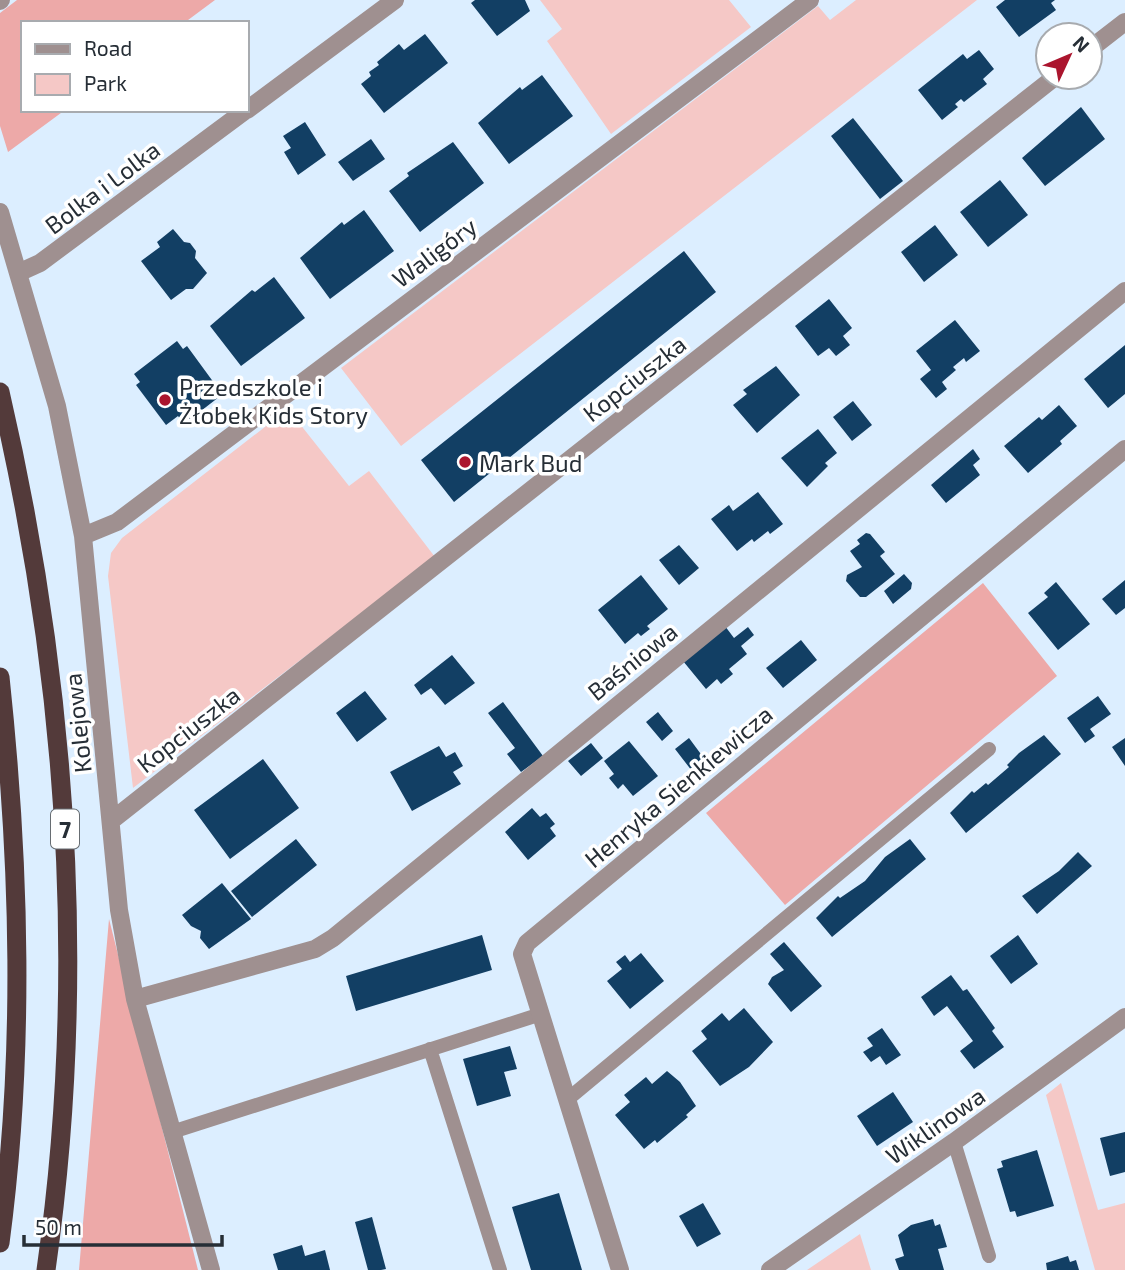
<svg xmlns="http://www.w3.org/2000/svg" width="1125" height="1270" font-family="'Exo 2',sans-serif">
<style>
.green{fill:#f5c8c6}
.forest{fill:#eda9a8}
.building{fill:#123f64}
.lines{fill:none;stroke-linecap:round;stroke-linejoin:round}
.service{stroke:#9f9090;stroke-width:14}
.minor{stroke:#9f9090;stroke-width:18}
.trunk{stroke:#533a3a;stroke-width:19}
.poi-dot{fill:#ab152e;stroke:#fff;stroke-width:2.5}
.labels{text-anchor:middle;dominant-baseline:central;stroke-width:7;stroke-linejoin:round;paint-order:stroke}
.shield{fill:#fff;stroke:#676d72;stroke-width:2}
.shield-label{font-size:23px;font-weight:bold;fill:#262e36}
.street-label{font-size:24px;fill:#262e36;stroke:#fff}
.poi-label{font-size:24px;fill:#262e36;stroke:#fff;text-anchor:start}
</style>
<rect width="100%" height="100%" fill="#dceeff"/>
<path class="green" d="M540,0H729L751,27L611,134L547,41L562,29Z
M856,0H977L401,446L341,368L818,6L830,20Z
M288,409L349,486L369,471L435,557L133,788L108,576L111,553L122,538Z
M1061,1083L1098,1210L1125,1203V1270H1095L1046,1095Z
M860,1234L871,1270H807Z"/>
<path class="forest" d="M17,0H215L184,23H23V110H65L8,152L0,126V13Z
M983,583L1057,676L785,905L706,813Z
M109,919L198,1270H79Z"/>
<path class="building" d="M475,0H525L530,11L497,36L471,3Z
M1005,0H1055L1051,3L1056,10L1019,37L996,7Z
M425,34L448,63L384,113L361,84L371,76L369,72L379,65L377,62L399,44L404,50Z
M979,50L994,69L983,79L987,84L964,102L961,99L955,104L958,107L942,120L918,90L963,54L967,59Z
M542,75L573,116L509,164L478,123L520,87L522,90Z
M1081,107L1105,139L1045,186L1022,158Z
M853,118L903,181L880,199L831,136Z
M305,122L326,155L298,175L284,152L291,148L283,136Z
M371,139L385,159L353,181L338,162Z
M453,142L484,183L420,232L389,191L409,176L407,173Z
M1000,180L1028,215L988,247L960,212Z
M364,210L394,251L330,299L300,258L342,222L344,225Z
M935,225L958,255L924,282L901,252Z
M173,229L184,242L190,243L196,251L195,258L207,273L193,289H186L171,300L141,261L160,247L157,242Z
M684,251L716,292L454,502L421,460Z
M274,277L305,318L241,366L210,326L252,290L255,292Z
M829,299L852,328L843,336L850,345L836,356L829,348L818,356L795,326Z
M955,320L980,351L966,362L964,358L953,367L956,370L942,382L947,389L936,398L920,379L931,370L916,351Z
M177,341L183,349L187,346L217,387L213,390L219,397L184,424L178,416L166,425L136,385L140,382L134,374Z
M1125,345V394L1108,408L1084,379Z
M776,366L800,395L757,433L733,405L747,394L743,390Z
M853,401L872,425L852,441L833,417Z
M1059,405L1077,426L1060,441L1062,444L1028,473L1004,446L1039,417L1042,420Z
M818,429L837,453L825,463L828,466L807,487L781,458Z
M973,449L980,459L973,465L980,475L946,503L931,485Z
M758,492L783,524L770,534L768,531L754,542L752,539L737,551L711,519L729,505L733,511Z
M866,533L870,534L885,552L880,556L895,574L866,597H860L846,581L847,575L862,567L850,551L860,544L857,540Z
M679,545L699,568L679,585L659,560Z
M904,574L912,583L911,589L893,604L884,591Z
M641,575L668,609L647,626L650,629L641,636L638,633L625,644L598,610Z
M1125,580V608L1116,615L1102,599Z
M1056,582L1090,624L1058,650L1028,613L1048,597L1044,593Z
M725,626L734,638L748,627L754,635L741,646L747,654L729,669L733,674L721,684L717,679L706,689L683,661Z
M801,640L817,660L783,688L766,668Z
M452,655L475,683L445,705L431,688L421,695L414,685Z
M365,691L387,719L357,742L336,713Z
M1098,696L1111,714L1090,729L1095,736L1085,743L1067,718Z
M503,702L543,756L521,772L507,754L515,748L488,713Z
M658,712L673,731L662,741L646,722Z
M1044,735L1061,754L966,833L950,813L972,791L974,793L986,783L988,785L1009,767L1007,765L1019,753Z
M689,738L706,761L692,771L675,749Z
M1125,738V766L1112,747Z
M629,741L658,776L633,796L623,784L618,789L609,778L614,774L604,761Z
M591,743L603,758L581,776L568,761Z
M439,746L446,757L455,752L463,766L453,772L461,784L412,811L390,772Z
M263,759L299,808L230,859L194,810Z
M532,808L540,817L546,813L555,824L550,828L556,836L528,860L505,832Z
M296,839L317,865L252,917L231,891Z
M910,839L926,859L832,937L816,918L838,896L840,898L865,881L885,857Z
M1078,852L1092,866L1037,914L1022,896L1059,871Z
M222,883L251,919L209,949L200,938L201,931L191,926L182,915Z
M482,935L492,970L356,1011L346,976Z
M1018,935L1038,964L1011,984L990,956Z
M784,942L822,986L791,1012L768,984L772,977L784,970L770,954Z
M641,953L664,981L630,1009L607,981L622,969L616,962L625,955L630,962Z
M951,975L963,991L967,989L995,1028L992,1031L1004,1047L974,1069L960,1051L973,1041L947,1006L934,1016L921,997Z
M744,1008L773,1042L749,1067L720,1086L692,1051L707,1039L701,1031L722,1013L729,1021Z
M882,1028L901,1055L886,1065L880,1056L871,1062L863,1052L873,1046L867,1038Z
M510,1046L517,1069L504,1072L511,1096L477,1106L463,1059Z
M667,1071L680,1082L696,1106L686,1115L688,1117L657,1143L655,1140L644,1149L615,1115L630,1102L624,1095L646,1077L652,1084Z
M893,1092L913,1122L877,1146L857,1116Z
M1125,1132V1172L1110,1176L1100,1138Z
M1037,1150L1054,1206L1017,1217L1015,1211L1010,1212L997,1169L1003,1167L1001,1161Z
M559,1193L582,1270H531L512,1207Z
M703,1203L721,1234L697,1247L679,1216Z
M372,1217L386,1269L381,1270H368L355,1222Z
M933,1219L935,1226L940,1224L947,1247L938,1249L944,1270H899L895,1259L904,1256L898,1235L911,1225Z
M302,1245L305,1256L325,1250L330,1270H278L273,1254Z
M1068,1256L1070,1262L1076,1260L1079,1270H1047L1046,1263Z"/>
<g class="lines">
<path class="service" d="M430,1049L500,1270
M568,1099L989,749
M172,1132L541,1014
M954,1142L989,1256"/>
<path class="minor" d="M0,1L1,0
M1090,49L1125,22
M247,110L395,0
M0,212L57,406L83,536L119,910L135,999L211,1270
M18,273L40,263L246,110
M83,536L117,522L810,0
M111,821L1055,77
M135,999L315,949L333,938L1125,291
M620,1270L522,954L527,943L1125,449
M770,1270L954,1142L1125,1017"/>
<path class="trunk" d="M0,392C67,680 88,976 46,1270
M0,677C20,865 25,1054 0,1243"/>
</g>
<g class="poi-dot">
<circle cx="165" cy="400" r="7"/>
<circle cx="465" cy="462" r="7"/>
</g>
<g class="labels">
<rect class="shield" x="51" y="809.5" width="28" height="39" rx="5"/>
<g class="shield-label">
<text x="65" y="829">7</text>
</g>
<g class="street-label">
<text transform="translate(102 187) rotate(-37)">Bolka i Lolka</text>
<text transform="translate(434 252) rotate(-37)">Waligóry</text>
<text transform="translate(634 378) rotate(-38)">Kopciuszka</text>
<text transform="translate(632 661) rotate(-39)">Baśniowa</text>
<text transform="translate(77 723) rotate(-96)">Kolejowa</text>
<text transform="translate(188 729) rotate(-38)">Kopciuszka</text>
<text transform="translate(678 786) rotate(-40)">Henryka Sienkiewicza</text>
<text transform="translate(935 1125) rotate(-35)">Wiklinowa</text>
</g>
<g class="poi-label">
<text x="179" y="386">Przedszkole i<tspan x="179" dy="28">Żłobek Kids Story</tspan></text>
<text x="479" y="462">Mark Bud</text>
</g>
</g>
<rect x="21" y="21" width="228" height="91" fill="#ffffff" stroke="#a8abaf" stroke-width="2"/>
<rect x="35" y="44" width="35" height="10" fill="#9f9090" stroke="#a8abaf" stroke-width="2"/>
<text x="84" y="56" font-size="21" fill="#262e36">Road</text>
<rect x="35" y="74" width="35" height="21" fill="#f5c8c6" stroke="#a8abaf" stroke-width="2"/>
<text x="84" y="91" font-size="21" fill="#262e36">Park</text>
<g transform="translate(1069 56) rotate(46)"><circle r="33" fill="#ffffff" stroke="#a8abaf" stroke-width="2"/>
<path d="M0-5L12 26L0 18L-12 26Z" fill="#ab152e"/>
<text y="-10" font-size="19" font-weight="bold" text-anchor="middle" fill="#262e36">N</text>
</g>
<path d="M24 1235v10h198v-10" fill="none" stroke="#262e36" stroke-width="3.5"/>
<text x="35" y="1235" font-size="21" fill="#262e36" stroke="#ffffff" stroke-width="5" paint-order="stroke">50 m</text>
</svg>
